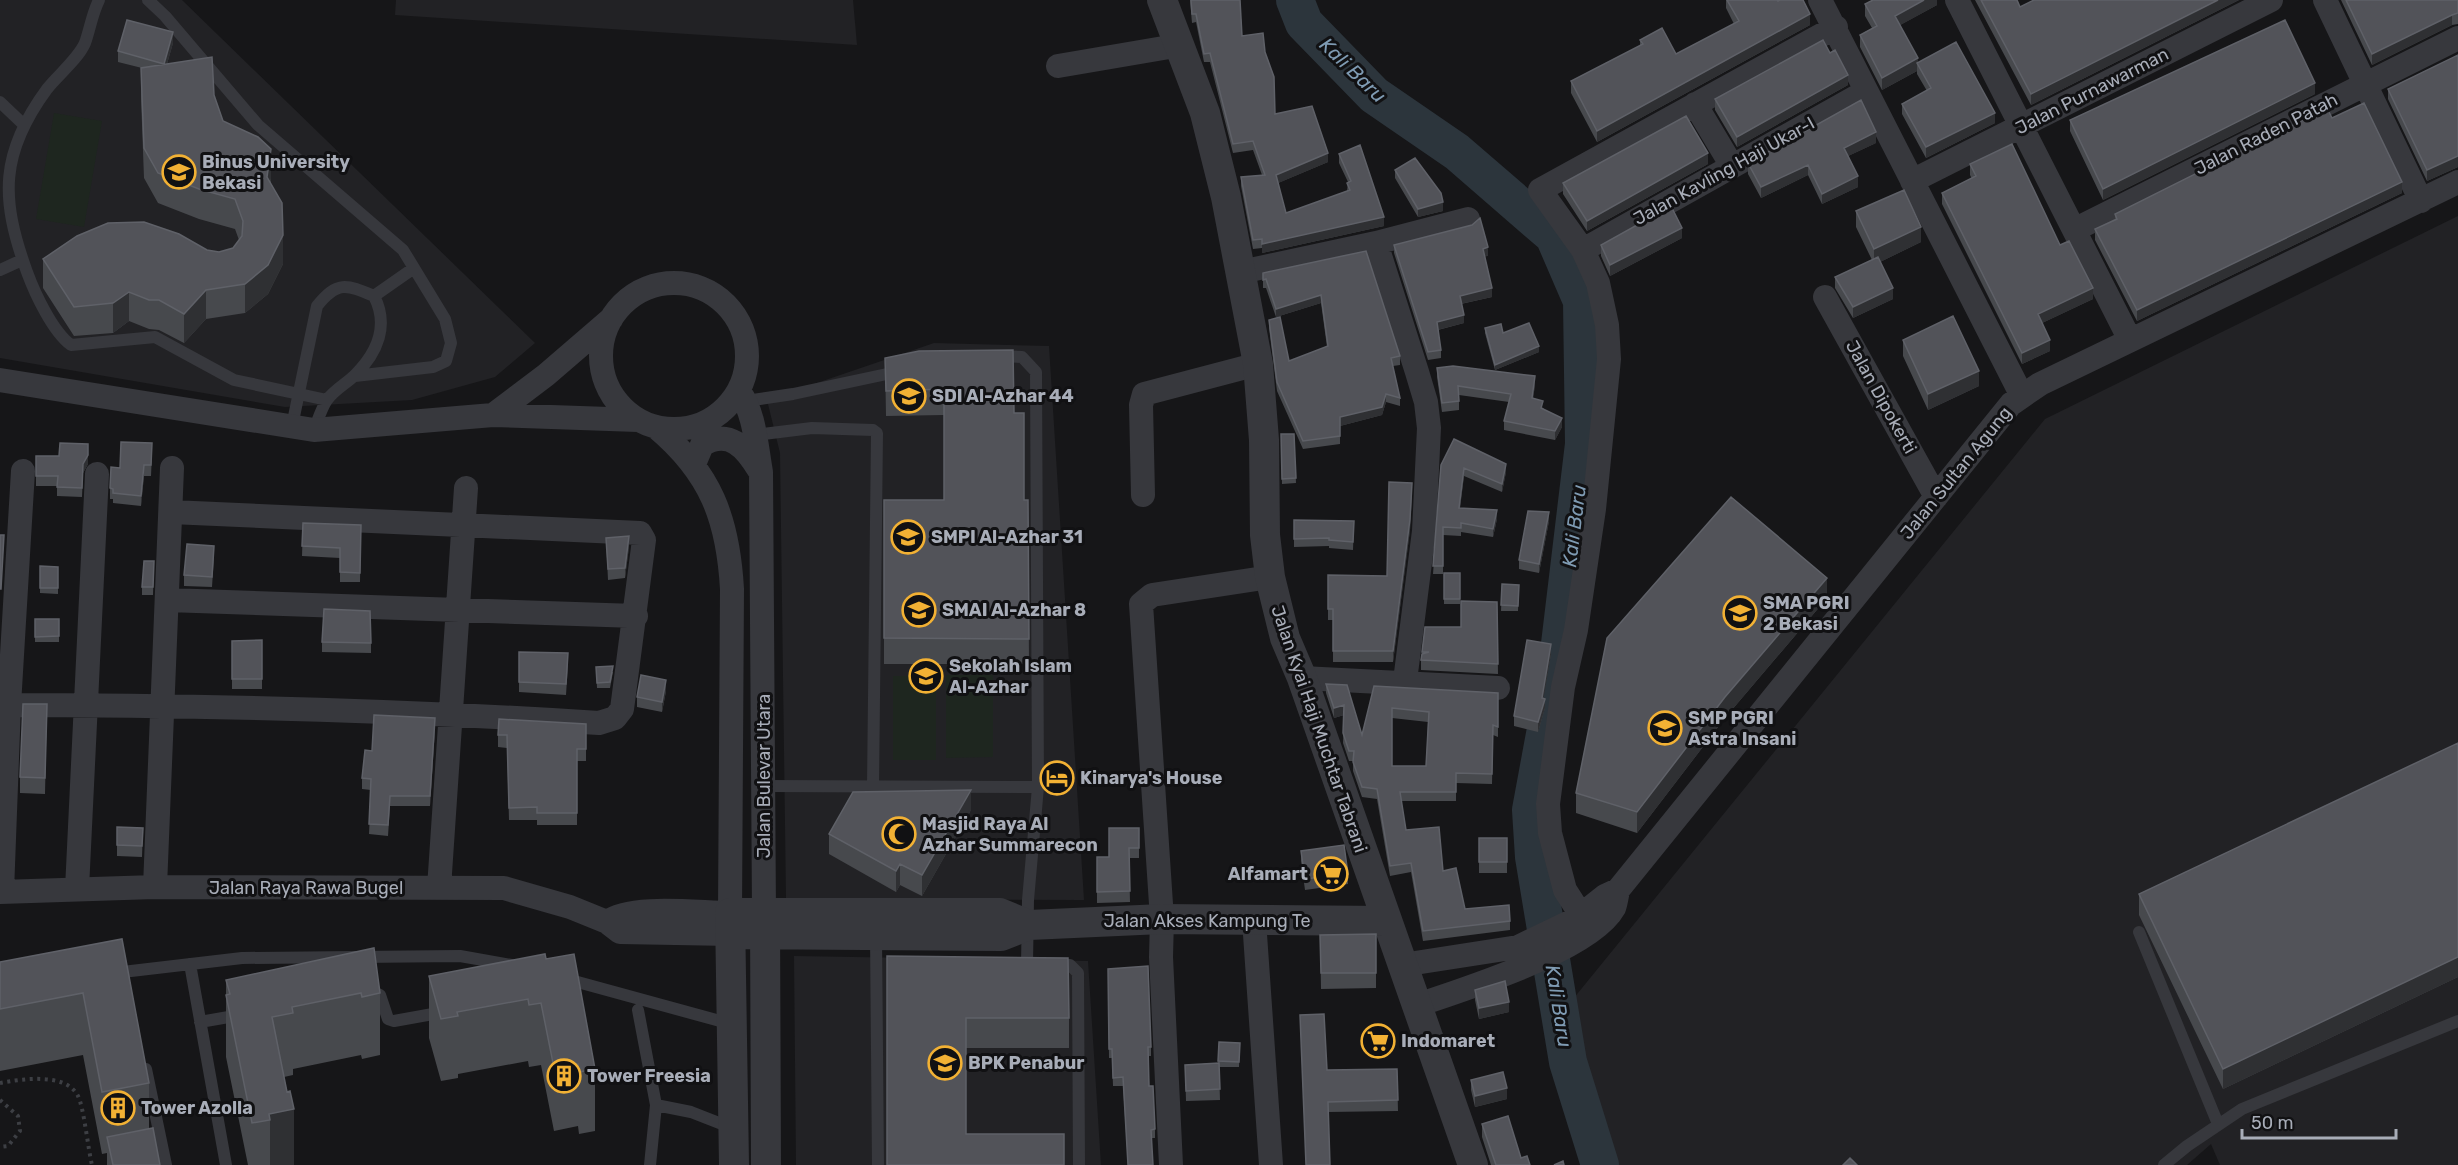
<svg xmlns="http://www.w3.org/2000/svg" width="2458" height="1165" font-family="Rubik,sans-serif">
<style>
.built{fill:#222225}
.green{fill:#1e261f}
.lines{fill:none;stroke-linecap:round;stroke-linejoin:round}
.river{stroke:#2c353c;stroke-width:38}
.path{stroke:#3d3f44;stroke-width:4;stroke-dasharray:3 4.5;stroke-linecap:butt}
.service{stroke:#37383d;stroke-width:12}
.minor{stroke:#37383d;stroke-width:24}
.tertiary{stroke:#37383d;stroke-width:30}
.wall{fill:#47494d;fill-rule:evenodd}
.shaded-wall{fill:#2f3033}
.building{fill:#525359;stroke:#5f6168;stroke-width:1.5;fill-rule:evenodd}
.labels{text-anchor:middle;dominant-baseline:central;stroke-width:6;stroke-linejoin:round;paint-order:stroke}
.street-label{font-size:18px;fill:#a8adb8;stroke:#111113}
.poi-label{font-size:18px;font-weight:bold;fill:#a8adb8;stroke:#111113;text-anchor:start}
.water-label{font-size:20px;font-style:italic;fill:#7f9bb3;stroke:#111113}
</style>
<rect width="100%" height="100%" fill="#161618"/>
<path class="built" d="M0,0H182L535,343L495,377L412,400L285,407L0,358Z
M396,0H853L857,45L395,15Z
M2458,216V1165H2220L2211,1144L2187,1165H1601L1569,1004L2045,419Z
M934,343L1049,346L1084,900L786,899L780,453L767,400Z
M794,956L1088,961L1101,1165H796Z"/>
<path class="green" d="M54,113L102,121L84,227L36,219Z
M946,675H993V757L946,758Z
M893,676H936V760H893Z"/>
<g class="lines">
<path class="river" d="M1295,0L1304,23L1374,95L1457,152L1554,236L1582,301L1584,444L1557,669L1531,810L1534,857L1568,1062L1600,1165"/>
<path class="path" d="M0,1083C21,1079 66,1072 78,1096C84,1108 88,1149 92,1165
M0,1100L18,1116L20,1131L8,1146L0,1147"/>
<path class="service" d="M99,0C92,14 90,29 85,43C78,59 58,75 47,89C0,153 0,198 27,272C35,294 53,332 71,345L155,337L234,380L327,400
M148,0L165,16L258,125L403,250L445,319L451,343L446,361L433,367L355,376
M0,102L22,123
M0,270L22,260
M374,296L414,268
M998,356L1022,357L1036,372L1038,787L1028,900L1027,965
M746,401L793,394L901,371
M292,426L317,306C337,281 346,284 374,296C389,325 378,352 355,375C346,384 335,389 327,400C321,409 318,420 314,430
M755,435L812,428L873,430L877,433L873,786
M764,786L1038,787
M2139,932L2218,1124
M876,935L878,1165
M190,964L226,1165
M1053,965H1070L1078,973L1079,1165
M114,973L242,958L460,956L517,966
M563,978L731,1024
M364,993L373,992L380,995L388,1019L394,1021L444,1012
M638,1010L656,1105L650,1165
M200,1022L240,1015
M146,1069L166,1165
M656,1105L691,1112L732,1128
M2164,1165L2187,1146L2242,1109L2458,1021"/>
<path class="minor" d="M1820,0L2022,396
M1957,0L2130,340
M2325,0L2421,201
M1058,66L1181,45
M1695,104L1732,166
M1912,181L2271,0
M2074,230L2458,38
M1376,243L1417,372L1426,402L1429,428L1424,531L1405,681
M1583,250L1865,92
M1241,272L1376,243L1468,219
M601 356a73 73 0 1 1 146 0a73 73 0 1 1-146 0Z
M1825,297L1936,497
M611,319L546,375L493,415L638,420
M0,380L314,430L493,415
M739,391C755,414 756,444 761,472L764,913
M694,464L702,445C729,428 746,448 759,470
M1143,495L1141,405L1144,394L1258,364
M167,600L636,616
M1302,678L1498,688
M0,705C200,705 399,710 599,723L615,718L622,709L644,540L640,533L171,512
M155,887L172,468
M439,888L466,488
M77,889L97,474
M1618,890L2011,404L2040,384L2458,182
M0,892L155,887L504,888L570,907L607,922L620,932L731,934
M2,892L9,705L23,471
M1581,915L1565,890L1550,833L1548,804L1563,687L1576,630L1594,509L1609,359L1607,325L1598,283L1583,250L1540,190L1836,27
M1254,920L1271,1165
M607,922C631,904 699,913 730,913L732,589C728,519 711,473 656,427
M1402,965L1518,947L1576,919L1605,896L1618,890C1617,895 1616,903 1614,908C1590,951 1463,989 1415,1006
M1171,1165L1161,957L1162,919L1141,604L1152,595L1270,577"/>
<path class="tertiary" d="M1162,0L1205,113L1226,197L1258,364L1264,440L1265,535L1270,577L1285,638L1302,678L1473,1165
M765,916L766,1165
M731,934L1001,936L1029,925L1162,919L1386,921
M734,1165L730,913H1000L1029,925"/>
</g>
<path class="wall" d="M1190,0H1240L1242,36L1275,114L1328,162L1278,183L1286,213L1347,191L1348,182L1339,163V154L1384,226L1262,253V248L1253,249L1241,186V177L1262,175L1253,150L1233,153L1210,62H1204L1196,22L1192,23Z
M1726,0H1777L1810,25L1597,142L1571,93V81L1640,46V40L1676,54L1734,24L1726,8Z
M1937,0V5L1900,25L1918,62L1995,123L1926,158L1902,114V104L1927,91L1917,74V71L1882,90L1860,47V35L1872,28L1865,16V4Z
M1975,0H2017L2020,7L2034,0H2239L2031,105Z
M2341,0H2458V24L2452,25L2372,65Z
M173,43L167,64L214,95L223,121L271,178V184L283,264L268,294L245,313L206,319L184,343L159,330L149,329L129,321L113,333L74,336L43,288V259L207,250L219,252L233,248L239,240L235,229L199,219L158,203L144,178L141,98V68H142L118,62V51Z
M2458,55V167L2427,181L2388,99V89Z
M1848,85L1737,147L1715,110V99Z
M2315,94L2103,200L2070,131V120Z
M2332,118L2402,193L2137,321L2095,240V229L2115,219V214Z
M1876,143L1848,156L1858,187L1822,204L1808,175L1761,198L1748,174V163Z
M1708,164L1587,231L1563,194V183Z
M1970,164L2060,245L2093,299L2042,323L2050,351L2022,364L1942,204V193L1972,179L1970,175Z
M1395,170L1443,211L1418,217L1395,178Z
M1856,211L1921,242L1880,262L1893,299L1853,318L1835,288V277L1872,260L1856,227Z
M1682,238L1610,276L1601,256V245Z
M1394,245L1488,256H1485L1492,297L1461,304L1464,323L1438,330L1441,350V358L1428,360L1394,253Z
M1366,251L1400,356V365L1393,366L1400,398V406L1386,402L1382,415L1340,426V444L1303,449L1277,391L1269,328V320L1289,361L1327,347L1321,303L1276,317L1266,288H1263V273Z
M1485,328L1503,333L1539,352L1495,370L1485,333Z
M1903,340L1979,386L1928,410L1903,356Z
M885,358L1014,413L1024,500H1028L1029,664H884V500H944V415L886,416Z
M1437,368L1535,385L1533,398L1562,427L1555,440L1504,430V421L1509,402L1459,395V410L1442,412L1437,377Z
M1281,434H1294L1296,483L1282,484Z
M88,453V464L83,473L82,497L57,496V486H36V456H59Z
M152,454L151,476H144L141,506L113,503V499H110V488L120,468Z
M1441,465L1506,472L1502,492L1464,476L1460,508L1497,519L1493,537L1461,532V536L1443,535V574H1433Z
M1412,494L1410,530L1393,662H1333V620H1328V575L1387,576Z
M1294,520L1354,521L1353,550L1329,548V546L1294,547Z
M1549,521L1539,573L1519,569V560Z
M303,523L361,525L360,582H340V558L302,556Z
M606,538L629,547L625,578L608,580Z
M214,556L212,587L184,586V575Z
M154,561L153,595H142V587Z
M40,566L58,567V594L40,593Z
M1444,573H1460V604H1444Z
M1502,584L1519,585L1518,611H1501Z
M1827,598L1725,718L1637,833L1576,813V793Z
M1497,602L1498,674L1421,670V660L1425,627H1461Z
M35,619H59V642H35Z
M262,640V689H232V641Z
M322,642L371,643V653L322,652Z
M519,652L568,664L566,695L519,692Z
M1551,654L1543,699L1545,708L1538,732L1514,726V716Z
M596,667L613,672L610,688H597Z
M1326,684L1362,735L1374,686L1498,693V737L1493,735L1492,784L1456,783V801H1401L1406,830L1443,871L1465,909L1510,921V930L1423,941L1411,872L1390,876L1377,799L1362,797L1353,771V761H1349L1343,743L1344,715L1334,718L1326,693ZM1392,718L1428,722L1426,766H1392Z
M666,691L662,712L637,707V697Z
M47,704L45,794L20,793V777Z
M586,724V761H577V825H537V820H509L507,748L498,747V735Z
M435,728L430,806H390L388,836L369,834L371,790L362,789V778L372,751Z
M2458,743V977L2223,1089L2139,915V894Z
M971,810L922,896L900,885L896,892L829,854V834Z
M117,827L143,828L142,857L117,856Z
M1139,828V858H1129L1130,902L1097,903V857H1109Z
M1479,838H1507V873H1479Z
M1301,851L1348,874V884L1305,890L1301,861Z
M1376,934V988L1321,989L1320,935Z
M122,939L149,1083V1129L160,1165H107V1153L102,1154L83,1055L0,1071V962Z
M887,956L1069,1018V1048H966L887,1165Z
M546,959L595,1069V1131L579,1134L578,1126L554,1131L541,1065L529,1067L528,1061L458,1074V1078L441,1081L429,1038V976Z
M1108,969L1151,1047V1056H1148L1149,1086L1155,1129V1138H1151L1153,1165H1128L1123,1086H1113L1112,1058H1109Z
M226,980L380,993V1055L362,1059L361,1055L293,1069V1075L284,1077L294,1165H248L226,1057Z
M1475,990L1509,1012L1479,1019L1475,1000Z
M1219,1042L1240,1043L1239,1067H1219L1220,1100L1186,1101L1185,1065L1218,1063Z
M1397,1069L1398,1111L1328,1112L1327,1070Z
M1471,1080L1507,1099L1475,1107L1471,1090Z
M1482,1124L1521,1158L1530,1165H1491L1482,1137Z"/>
<path class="shaded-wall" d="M1924,0H1937V5L1895,28V16Z
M2218,0H2239L2031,105V94Z
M1810,14V25L1597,142V131Z
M2452,15V25L2372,65V54Z
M173,32V43L164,74V64Z
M1918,58V66L1917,63V71L1882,90V78Z
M1848,75V85L1737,147V137Z
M2315,83V94L2103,200V189Z
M1995,113V123L1926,158V147Z
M1876,132V143L1844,158V148Z
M271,149V178L267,207V177Z
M1328,153V162L1276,184V175Z
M1708,153V164L1587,231V221Z
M2458,156V167L2427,181V170Z
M1808,165V175L1761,198V187Z
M1858,176V187L1822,204V194Z
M2402,182V193L2137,321V310Z
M1443,202V211L1418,217V209Z
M1384,217V226L1262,253V244Z
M1921,227V242L1874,265V249Z
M1682,228V238L1610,276V265Z
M283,235V264L268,294L245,313V284Z
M1488,247V256L1483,257V249Z
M1492,288V297L1460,304V296Z
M1893,288V299L1853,318V307Z
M2093,288V299L2038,325V314Z
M206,290V319L184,343V314Z
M129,292V321L113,333V303Z
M1321,295V303L1276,317V309Z
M1464,315V323L1437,330V322Z
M2050,340V351L2022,364V353Z
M1539,346V352L1495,370V365Z
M1979,371V386L1928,410V394Z
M1535,376V385L1532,407V398Z
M1386,394V402L1382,415L1340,426V417Z
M1562,418V427L1555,440V431Z
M88,444V464L83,473L82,497L83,464Z
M1506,464V472L1502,492V484Z
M144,465V476L141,506V496Z
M1464,468V476L1459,516V508Z
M1412,483L1410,530L1393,662V651Z
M1497,510V519L1493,537V529Z
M1549,512V521L1539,573V564Z
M629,536V547L625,578V568Z
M1827,578V598L1725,718L1637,833V812L1725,697Z
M1551,644V654L1542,708V698Z
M666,680V691L662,712V702Z
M1545,699V708L1538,732V722Z
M1344,705V715L1334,718V708Z
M435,718V728L430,806V796Z
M971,790V810L922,896V875Z
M900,864V885L896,892V871Z
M2458,957V977L2223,1089V1069Z
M1509,1002V1012L1479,1019V1008Z
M1507,1088V1099L1475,1107V1096Z
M294,1109V1165H270V1120L269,1114Z"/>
<path class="building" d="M1191,0H1240L1242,36L1263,33L1265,52L1274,77L1275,114L1312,106L1328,153L1276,175L1286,213L1350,190L1347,183L1351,181L1339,154L1360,145L1384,217L1262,244V239L1253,240L1241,177L1265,175L1253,141L1233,144L1210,53L1204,54L1196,14H1192Z
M1727,0H1777L1778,1L1780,0H1803L1810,14L1597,131L1571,81L1643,44L1640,40L1662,28L1676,54L1739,21Z
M1873,0H1924L1895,16L1918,58L1882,78L1860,35L1877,26L1865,4Z
M1981,0H2017L2020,7L2034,0H2218L2031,94Z
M2346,0H2458V13L2452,15L2372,54Z
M127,20L173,32L164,64L118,51Z
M2285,20L2315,83L2103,189L2070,120Z
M1823,40L1830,53L1835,50L1848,75L1737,137L1715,99Z
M1956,42L1995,113L1926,147L1902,104L1931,88L1917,63Z
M2458,55V156L2427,170L2388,89Z
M212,57L214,95L223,121L258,137L271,149L267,177L282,203L283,235L268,265L245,284L206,290L184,314L159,300H149L129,292L113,303L74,307L43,259L77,236L108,223L144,222L179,234L207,250L219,252L233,248L242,236L243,221L235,199L199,189L158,173L144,148L141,68Z
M1861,100L1876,132L1844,148L1858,176L1822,194L1808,165L1761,187L1748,163Z
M2364,103L2402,182L2137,310L2095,229L2117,219L2115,214L2327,108L2332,118Z
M1686,116L1708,153L1587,221L1563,183Z
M2012,144L2060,245L2069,241L2093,288L2038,314L2050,340L2022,353L1942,193L1976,176L1970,164Z
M1415,158L1441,193L1443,202L1418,209L1395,170Z
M1904,190L1921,227L1874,249L1856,211Z
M1671,206L1682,228L1610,265L1601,245Z
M1480,218L1488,247L1483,249L1492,288L1460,296L1464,315L1437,322L1441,350L1428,352L1394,245L1472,225Z
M1366,251L1400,356L1391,358L1400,398L1386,394L1382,407L1340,417V436L1303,441L1277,382L1269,320L1280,317L1289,361L1328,346L1321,295L1276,309L1266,279L1263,280V273Z
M1878,257L1893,288L1853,307L1835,277Z
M1953,316L1979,371L1928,394L1903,340Z
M1529,323L1539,346L1495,365L1485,328L1501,324L1503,333Z
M1013,350L1014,413H1024V500H1028L1029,639L884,638V500H944V389L886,391L885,358L919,351Z
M1453,366L1535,376L1532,398L1543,401L1541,408L1562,418L1555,431L1504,421L1511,394L1458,386L1459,401L1442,403L1437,368Z
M1281,434H1294L1296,478L1282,479Z
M1454,439L1506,464L1502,484L1464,468L1459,508L1497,510L1493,529L1461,523V528L1443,527V566H1433L1441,465Z
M121,442L152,443L151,465H144L141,496L113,493V489L110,488L111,467L120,468Z
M60,443L88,444V455L83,464L82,488L57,487L58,476H36V456H59Z
M1389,482L1412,483L1410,519L1393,651H1333V609H1328V575L1387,576Z
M1731,497L1827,578L1725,697L1637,812L1576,793L1607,638Z
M1528,511L1549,512L1539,564L1519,560Z
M1294,520L1354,521L1353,542L1329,540V538L1294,539Z
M303,523L361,525L360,573L340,572V548L302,546Z
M0,535H4L1,589H0Z
M629,536L625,568L608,569L606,538Z
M187,544L214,546L212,577L184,575Z
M144,561H154L153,587H142Z
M40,566L58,567V588H40Z
M1444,573H1460V599H1444Z
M1502,584L1519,585L1518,606L1501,605Z
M1461,601L1497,602L1498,664L1421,660L1422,654L1429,652H1422L1425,627H1461Z
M324,609L370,611L371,643L322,642Z
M35,619H59V636L35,637Z
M262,640V679H232V641Z
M1527,640L1551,644L1542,698L1545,699L1538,722L1514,716Z
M519,652L568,653L566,684L519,682Z
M613,666L610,682L597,683L596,667Z
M641,675L666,680L662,702L637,697Z
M1326,684L1347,685L1362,735L1374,686L1498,693V727L1493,725L1492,774L1456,773V792H1400L1406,830L1439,827L1443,871L1456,868L1465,909L1509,905L1510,921L1423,931L1411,863L1390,866L1377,789L1362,787L1353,762L1354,751H1349L1343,733L1344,705L1334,708ZM1392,708L1429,712L1426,766H1392Z
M23,704H47L45,778L20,777Z
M374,715L435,718L430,796H390L388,825L369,824L371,779L362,778L365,750L372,751Z
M499,719L586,724V749H577V813H537V807L509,808L507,735H498Z
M2458,743V957L2223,1069L2139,894Z
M971,790L922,875L900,864L896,871L829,834L853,792Z
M117,827L143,828L142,846L117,845Z
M1109,828H1139V848H1129L1130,891L1097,892V857H1109Z
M1479,838H1507V862H1479Z
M1344,845L1348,874L1305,879L1301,851Z
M1376,934V973H1321L1320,935Z
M122,939L149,1083L102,1092L83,993L0,1009V962Z
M374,948L380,993L362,997L361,993L292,1007L293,1013L272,1017L287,1092L290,1091L294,1109L269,1114L270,1120L252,1123L226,995L230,994L226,980Z
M545,954L546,959L574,954L595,1069L579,1072L578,1064L554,1068L541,1003L529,1005L528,999L457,1012L458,1016L441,1019L429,976Z
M887,956L1068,958L1069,1018H966V1134H1064V1165H887Z
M1148,966L1151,1047H1148L1149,1086H1153L1155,1129L1151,1130L1153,1165H1128L1123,1077L1113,1078L1112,1049H1109L1108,969Z
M1505,981L1509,1002L1479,1008L1475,990Z
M1324,1014L1327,1070L1397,1069L1398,1100L1328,1102L1330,1165H1306L1300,1015Z
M1219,1042L1240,1043L1239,1062L1218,1061Z
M1219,1063L1220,1089L1186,1091L1185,1065Z
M1503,1072L1507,1088L1475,1096L1471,1080Z
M1508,1116L1521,1158L1527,1156L1530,1165H1496L1482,1124Z
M153,1128L160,1165H113L107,1137Z
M1850,1158L1857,1165H1843Z
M1563,1161L1564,1165H1554Z"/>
<defs>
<g id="university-ring" transform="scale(1.725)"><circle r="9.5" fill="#111113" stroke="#f2b134" stroke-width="1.5"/><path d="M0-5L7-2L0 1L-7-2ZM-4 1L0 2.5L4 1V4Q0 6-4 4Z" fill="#f2b134"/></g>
<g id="school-ring" transform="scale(1.725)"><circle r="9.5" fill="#111113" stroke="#f2b134" stroke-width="1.5"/><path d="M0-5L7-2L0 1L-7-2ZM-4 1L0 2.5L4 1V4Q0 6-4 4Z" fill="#f2b134"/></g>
<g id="hotel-ring" transform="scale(1.725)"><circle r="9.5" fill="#111113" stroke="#f2b134" stroke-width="1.5"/><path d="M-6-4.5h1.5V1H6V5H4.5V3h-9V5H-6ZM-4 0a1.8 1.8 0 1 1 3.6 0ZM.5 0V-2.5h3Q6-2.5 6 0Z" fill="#f2b134"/></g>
<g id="mosque-ring" transform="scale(1.725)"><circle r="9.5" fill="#111113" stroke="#f2b134" stroke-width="1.5"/><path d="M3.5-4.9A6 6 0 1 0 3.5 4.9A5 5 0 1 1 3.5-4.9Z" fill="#f2b134"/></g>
<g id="supermarket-ring" transform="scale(1.725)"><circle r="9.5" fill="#111113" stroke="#f2b134" stroke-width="1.5"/><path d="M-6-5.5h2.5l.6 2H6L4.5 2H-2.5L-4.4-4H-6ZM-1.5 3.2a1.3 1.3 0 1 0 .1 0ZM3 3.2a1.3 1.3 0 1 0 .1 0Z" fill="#f2b134"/></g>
<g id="building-ring" transform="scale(1.725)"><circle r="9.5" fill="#111113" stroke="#f2b134" stroke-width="1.5"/><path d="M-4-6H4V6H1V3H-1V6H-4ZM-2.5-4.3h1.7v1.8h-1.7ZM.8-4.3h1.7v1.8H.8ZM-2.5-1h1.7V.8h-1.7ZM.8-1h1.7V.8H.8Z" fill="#f2b134"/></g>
</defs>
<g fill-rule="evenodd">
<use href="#university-ring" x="179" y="172"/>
<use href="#school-ring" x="909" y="396"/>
<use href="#school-ring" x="908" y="537"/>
<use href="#school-ring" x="919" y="610"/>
<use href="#school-ring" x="1740" y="613"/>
<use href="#school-ring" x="926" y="676"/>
<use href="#school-ring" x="1665" y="728"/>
<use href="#hotel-ring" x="1057" y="778"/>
<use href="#mosque-ring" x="899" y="834"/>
<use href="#supermarket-ring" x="1331" y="874"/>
<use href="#supermarket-ring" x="1378" y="1041"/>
<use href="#school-ring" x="945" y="1063"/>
<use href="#building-ring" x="564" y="1076"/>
<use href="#building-ring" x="118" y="1108"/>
</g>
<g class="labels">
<g class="street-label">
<text transform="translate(2092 91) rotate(-27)">Jalan Purnawarman</text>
<text transform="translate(2266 134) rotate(-27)">Jalan Raden Patah</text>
<text transform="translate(1724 171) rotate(-29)">Jalan Kavling Haji Ukar-I</text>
<text transform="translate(1881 397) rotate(61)">Jalan Dipokerti</text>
<text transform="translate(1956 473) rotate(-51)">Jalan Sultan Agung</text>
<text transform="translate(1319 729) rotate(71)">Jalan Kyai Haji Muchtar Tabrani</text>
<text transform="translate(764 776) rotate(-90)">Jalan Bulevar Utara</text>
<text x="306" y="888">Jalan Raya Rawa Bugel</text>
<text x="1207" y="921">Jalan Akses Kampung Te</text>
</g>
<g class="poi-label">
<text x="202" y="162">Binus University<tspan x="202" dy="21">Bekasi</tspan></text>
<text x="932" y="396">SDI Al-Azhar 44</text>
<text x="931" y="537">SMPI Al-Azhar 31</text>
<text x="1763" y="603">SMA PGRI<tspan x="1763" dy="21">2 Bekasi</tspan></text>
<text x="942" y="610">SMAI Al-Azhar 8</text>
<text x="949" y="666">Sekolah Islam<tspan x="949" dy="21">Al-Azhar</tspan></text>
<text x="1688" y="718">SMP PGRI<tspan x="1688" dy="21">Astra Insani</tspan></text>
<text x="1080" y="778">Kinarya's House</text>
<text x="922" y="824">Masjid Raya Al<tspan x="922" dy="21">Azhar Summarecon</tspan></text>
<text x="1308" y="874" text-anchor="end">Alfamart</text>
<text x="1401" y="1041">Indomaret</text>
<text x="968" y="1063">BPK Penabur</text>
<text x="587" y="1076">Tower Freesia</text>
<text x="141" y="1108">Tower Azolla</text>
</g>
<g class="water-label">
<text transform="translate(1353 70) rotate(44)">Kali Baru</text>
<text transform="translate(1574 526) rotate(-83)">Kali Baru</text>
<text transform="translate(1559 1006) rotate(81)">Kali Baru</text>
</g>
</g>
<path d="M2242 1129v9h154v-9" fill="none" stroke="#a8adb8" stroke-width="3"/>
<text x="2251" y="1129" font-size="18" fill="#a8adb8" stroke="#111113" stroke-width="4.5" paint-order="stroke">50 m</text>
</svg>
